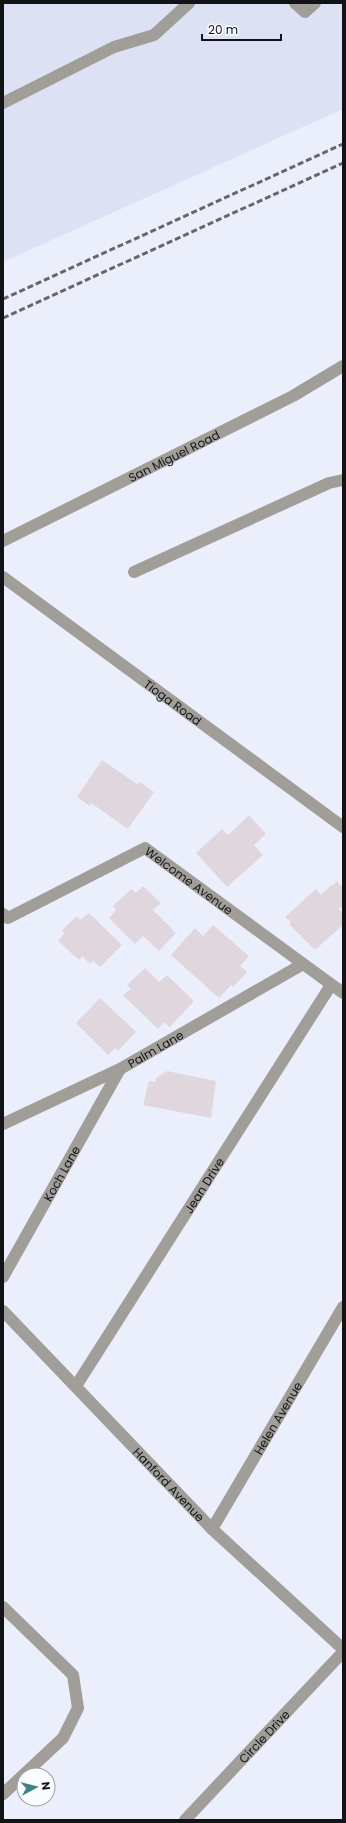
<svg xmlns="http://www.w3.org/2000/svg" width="346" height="1823" font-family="Poppins,sans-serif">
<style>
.built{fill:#dce2f4}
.building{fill:#e0d6de}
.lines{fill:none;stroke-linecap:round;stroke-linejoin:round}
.minor{stroke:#a19e99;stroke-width:12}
.rail{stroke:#65676e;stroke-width:3;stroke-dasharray:6 3;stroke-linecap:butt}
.labels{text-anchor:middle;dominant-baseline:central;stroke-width:3;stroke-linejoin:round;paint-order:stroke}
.street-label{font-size:12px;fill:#121317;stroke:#fbfcff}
</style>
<rect width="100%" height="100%" fill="#ebeffb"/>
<path class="built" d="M3,3H343V109L3,262Z"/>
<path class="building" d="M102,760L137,784L140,782L154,792L128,829L91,803L90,806L77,797Z
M249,815L266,834L254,845L263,855L227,887L196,853L222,829L228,835Z
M337,881L343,888V906L339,909L343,913V925L315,950L289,924L291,922L285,917L316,889L321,895L331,885L332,886Z
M143,886L161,903L153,910L176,933L159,951L143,936L135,944L109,918L116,910L113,906L131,889L136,893Z
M89,913L122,945L100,967L93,961L90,964L82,956L79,960L58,941L65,933L62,930L77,916L80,920Z
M213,925L249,956L240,966L247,972L233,987L231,985L219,998L171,955L195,928L203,936Z
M145,968L159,982L167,975L194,1001L170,1027L164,1022L158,1029L123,995L131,989L127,985Z
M100,998L136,1032L118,1051L115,1048L108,1055L76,1023Z
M167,1071L216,1081L211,1118L143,1105L149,1081L156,1082V1078Z"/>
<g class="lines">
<g class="minor">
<path d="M295,3L305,12L315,3"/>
<path d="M3,103L114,47L154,35L189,3"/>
<path id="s1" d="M3,541L293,396L343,366"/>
<path d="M134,572L329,483L343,480"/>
<path id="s2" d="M3,577L343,827"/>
<path id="s3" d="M3,914L8,918L145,848L343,993"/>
<path id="s4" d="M3,1124L120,1069L303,964"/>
<path id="s5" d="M3,1277L120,1069"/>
<path id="s6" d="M3,1311L212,1529L343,1649"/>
<path id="s7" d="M76,1386L331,985"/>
<path id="s8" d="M212,1529L343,1307"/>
<path d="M3,1607L73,1675L78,1708L63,1738L3,1794"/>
<path id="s9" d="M185,1820L343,1652"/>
</g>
<path class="rail" d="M3,299L343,144
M3,318L343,163"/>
</g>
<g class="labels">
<g class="street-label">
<text stroke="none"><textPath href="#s1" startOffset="191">San Miguel Road</textPath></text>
<text stroke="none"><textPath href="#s2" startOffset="211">Tioga Road</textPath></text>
<text stroke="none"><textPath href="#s3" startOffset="215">Welcome Avenue</textPath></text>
<text stroke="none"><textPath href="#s4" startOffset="170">Palm Lane</textPath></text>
<text stroke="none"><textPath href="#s5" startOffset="119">Koch Lane</textPath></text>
<text stroke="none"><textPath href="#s7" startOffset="238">Jean Drive</textPath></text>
<text stroke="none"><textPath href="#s8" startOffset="129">Helen Avenue</textPath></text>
<text stroke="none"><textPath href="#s6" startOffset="240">Hanford Avenue</textPath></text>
<text stroke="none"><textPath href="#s9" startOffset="115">Circle Drive</textPath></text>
</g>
</g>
<rect width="346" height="1823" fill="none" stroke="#121317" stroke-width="8"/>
<g transform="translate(36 1787) rotate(83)"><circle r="19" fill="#fbfcff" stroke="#9e9fa2"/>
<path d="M0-3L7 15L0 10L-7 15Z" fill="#3d8583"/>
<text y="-6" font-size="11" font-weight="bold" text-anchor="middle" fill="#121317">N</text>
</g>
<path d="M202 34v6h79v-6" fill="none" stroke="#121317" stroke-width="2"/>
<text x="208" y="34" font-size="12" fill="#121317" stroke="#fbfcff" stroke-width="3" paint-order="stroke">20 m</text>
</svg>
